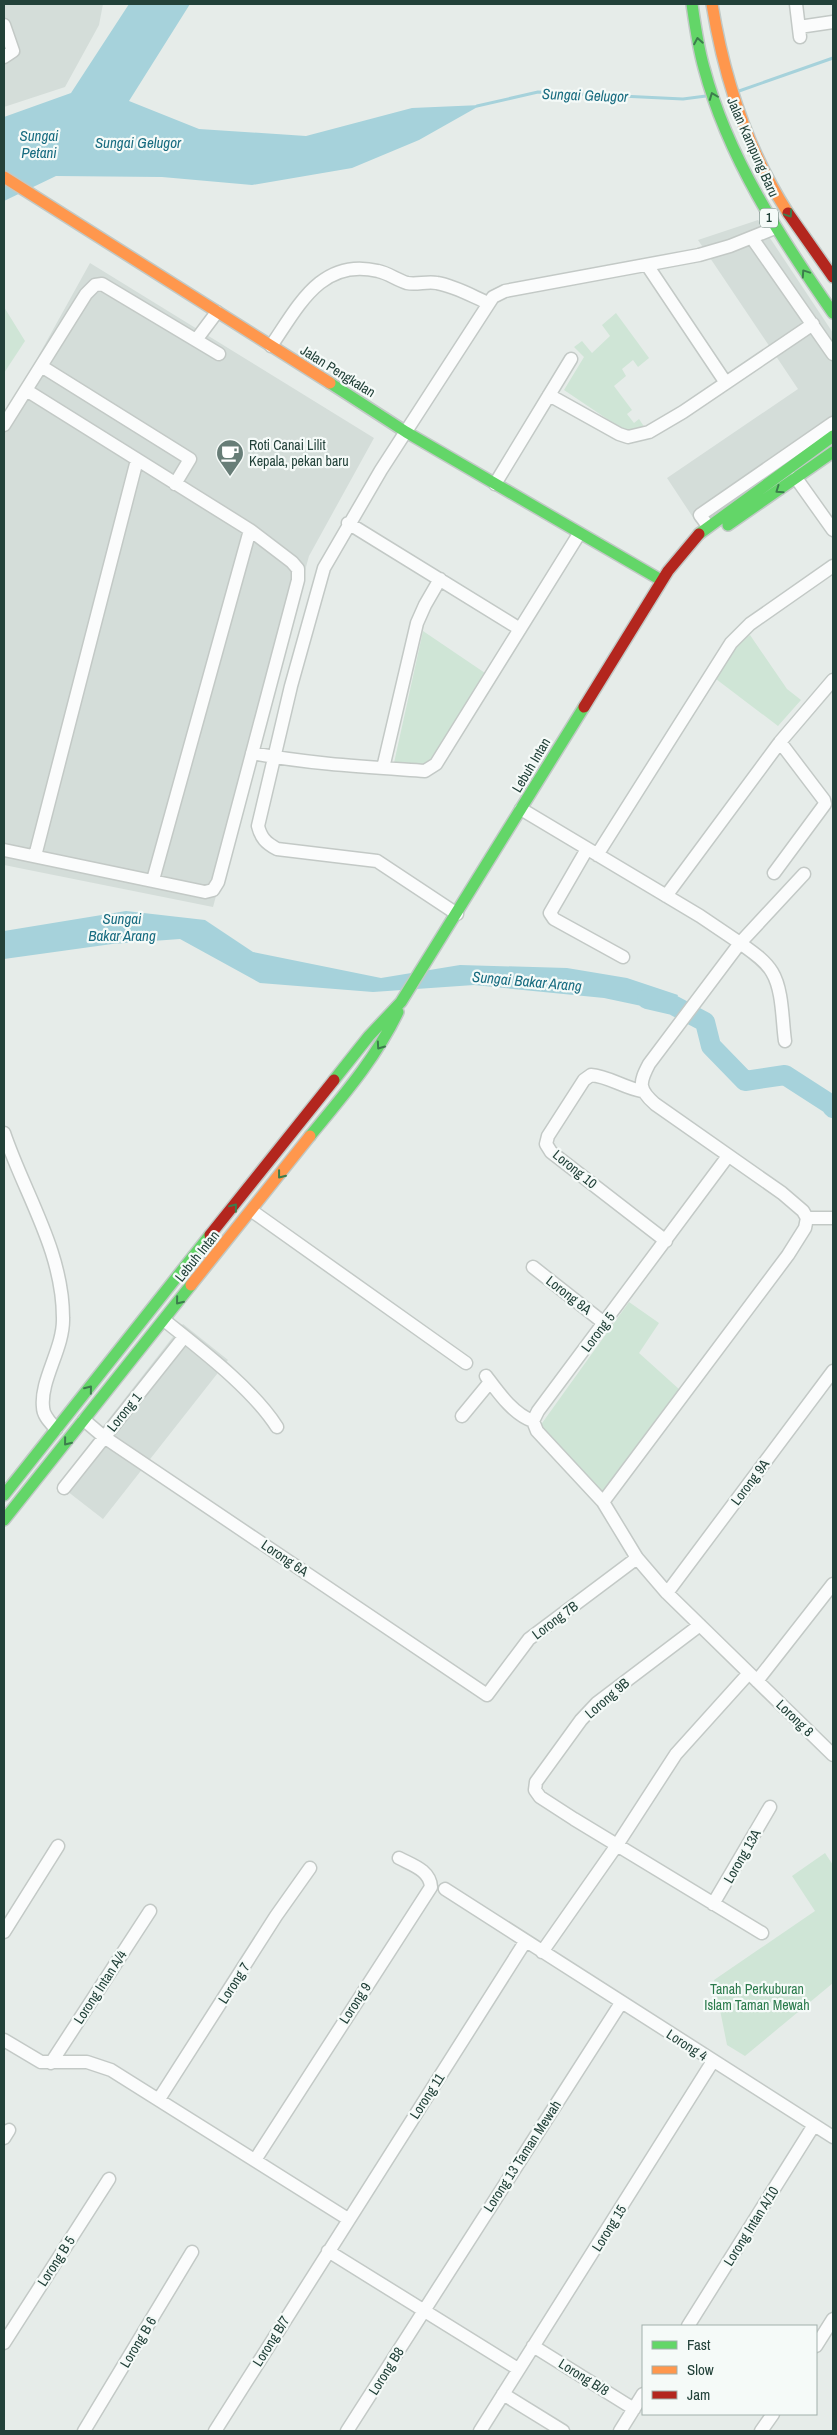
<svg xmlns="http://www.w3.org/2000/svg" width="837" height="2435" font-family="'Archivo Narrow',sans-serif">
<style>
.built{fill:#d4ddd9}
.green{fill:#cfe5d6}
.water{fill:#a6d2db}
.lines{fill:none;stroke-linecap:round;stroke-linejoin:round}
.stream{stroke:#a6d2db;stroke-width:3}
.river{stroke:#a6d2db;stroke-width:20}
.street-casing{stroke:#c3c9c6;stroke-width:15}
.fast-casing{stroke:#c1c9c6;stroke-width:14}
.slow-casing{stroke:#c1c9c6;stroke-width:14}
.jam-casing{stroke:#c1c9c6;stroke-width:14}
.street{stroke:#fbfcfc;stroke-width:12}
.fast{stroke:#63d668;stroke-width:11}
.slow{stroke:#ff974d;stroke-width:11}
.jam{stroke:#b3261e;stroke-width:11}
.oneway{stroke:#3c7d4c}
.labels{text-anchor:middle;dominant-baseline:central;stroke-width:4.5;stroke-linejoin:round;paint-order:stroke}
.shield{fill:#f5faf8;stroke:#617872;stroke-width:1}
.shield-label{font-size:12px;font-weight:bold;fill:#224139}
.street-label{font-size:14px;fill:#224139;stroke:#f5faf8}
.poi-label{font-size:14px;fill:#224139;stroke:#f5faf8;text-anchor:start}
.park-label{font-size:14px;fill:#2a7a4b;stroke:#f5faf8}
.water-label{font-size:15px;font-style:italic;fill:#186c80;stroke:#f5faf8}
</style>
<rect width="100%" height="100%" fill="#e6ece9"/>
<path class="built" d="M4,4H103L99,25L65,87L4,107Z
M758,220L833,333V429L696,522L667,478L798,389L698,240Z
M90,263L374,438L309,556L213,907L4,865V418Z
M183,1324L228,1360L103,1519L58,1484Z"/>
<path class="green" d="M4,307L25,341L4,373Z
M616,313L649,358L638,367L633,360L622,369L626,376L614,386L632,410L627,414L634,423L639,419L645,428L625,431L564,390L584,357L574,347L582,341L592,353L610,336L602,325Z
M423,631L485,673L435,758L421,766L394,763Z
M750,635L787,689L801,700L778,726L716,679L733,648Z
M629,1302L659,1323L639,1353L680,1390L604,1497L540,1426Z
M825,1853L833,1865V1983L745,2056L727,2045L714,1980L815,1911L792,1876Z"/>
<path class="water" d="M129,4H190L129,101L199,129L306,136L412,108L481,105L419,140L352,168L252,185L162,177L56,176L4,201V117L71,93Z
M126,911L205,920L253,952L381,978L460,965L567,968L627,978L678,995L670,1012L604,998L474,985L373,992L260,983L180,939L112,944L4,959V931Z"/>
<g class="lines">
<path class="stream" d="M739,91L833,58
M477,106L538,92L683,99L706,96"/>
<path class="river" d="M647,999L673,1005L705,1022L711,1046L745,1081L785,1075L830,1104L833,1108"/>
<g class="street-casing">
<path id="street" d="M796,4L800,37
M4,25L13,51L4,57
M799,27L833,22
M752,238L833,354
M647,265L726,383
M196,340L217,312
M271,346C298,307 321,257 378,271C388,273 397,280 407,283C417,285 427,281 437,283C455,286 472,296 488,303
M41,366L190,459L175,484
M549,395L619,434L628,437L649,432L683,412L813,324
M4,425L86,294L95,285L102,284L219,354
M796,478L833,530
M495,484L571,359
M348,523L520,629
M708,526L700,515L833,423
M252,753C309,764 368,767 425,771L436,764L579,534
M383,768L417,623L425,605L440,579
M521,809L700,916L740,943L649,1064C639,1083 638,1089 655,1104L782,1193L803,1211L807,1218L805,1228L788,1255L603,1502
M587,849L550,913L554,919L623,957
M4,850L205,892L213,890L218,882L298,580V569L292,562L250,530L26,390
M597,855L731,643L750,624L833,566
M35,856L137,460
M774,873L825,804L824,800L780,742
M153,880L250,530
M666,896L780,742L833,680
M457,914L377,861L277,849C266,843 261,838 258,826L291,686L324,568L381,470L493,297L505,291L699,255L730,246L775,228
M785,1041C782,1020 783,990 772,972C765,960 751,951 740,943L804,874
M642,1091C624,1088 608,1076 591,1075L584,1080L548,1136L546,1144L551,1152L666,1241
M4,1133C25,1195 63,1251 63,1318C64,1348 40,1380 43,1407C43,1416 51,1423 56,1429
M728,1156L538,1411L533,1421L537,1431L603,1502L637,1558L667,1593L833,1755
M252,1211L466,1363
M807,1218H833
M533,1267L604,1323
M164,1320C200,1349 252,1388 277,1427
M486,1376C498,1392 513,1414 533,1421
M462,1416L490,1382
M84,1420L104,1437L150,1468L487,1695L529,1639L637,1558
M64,1488L184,1337
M667,1593L833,1371
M700,1625L597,1703L581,1720L536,1782L535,1790L540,1797L574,1819L762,1933
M757,1681L833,1584
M445,1889L833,2137
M713,1904L770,1807
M4,1932L58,1846
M542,1952L617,1845L676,1754L749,1673
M4,2040L41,2062H87L111,2070L348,2219
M51,2063L150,1911
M159,2099L276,1916L310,1868
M4,2138L9,2130
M255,2160L431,1887C430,1870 412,1865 399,1858
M328,2251L518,2369
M688,2326L814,2125
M4,2343L109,2179
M533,2346L634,2409
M816,2346L833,2319
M503,2394L563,2431
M84,2431L192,2252
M215,2431L525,1942
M347,2431L621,2003
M480,2431L713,2061
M620,2431L643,2394
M761,2431L773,2414"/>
</g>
<g class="fast-casing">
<path id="fast" d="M692,4C695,25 698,47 704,68C728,158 780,237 833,313
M330,383L406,432L661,580
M728,525L833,452
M699,534L833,436
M334,1080L369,1036L401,1002L584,707
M310,1136C342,1097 376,1058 398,1012
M4,1495L210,1235
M4,1520L191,1285"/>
</g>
<g class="slow-casing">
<path id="slow" d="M712,4C724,78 747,149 788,213
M4,177L330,383
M191,1285L310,1136"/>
</g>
<g class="jam-casing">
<path id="jam" d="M788,213L833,277
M584,707L668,571L699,534
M210,1235L334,1080"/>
</g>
<use href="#street" class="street"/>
<use href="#fast" class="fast"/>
<use href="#slow" class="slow"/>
<use href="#jam" class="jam"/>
</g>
<defs><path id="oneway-chevron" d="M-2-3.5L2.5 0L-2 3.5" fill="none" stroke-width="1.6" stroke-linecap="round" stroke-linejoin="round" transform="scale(1.25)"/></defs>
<g class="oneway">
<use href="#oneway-chevron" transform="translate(698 41) rotate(-100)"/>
<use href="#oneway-chevron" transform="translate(713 96) rotate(-111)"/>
<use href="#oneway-chevron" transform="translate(789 214) rotate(56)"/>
<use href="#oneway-chevron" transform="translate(805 273) rotate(-124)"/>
<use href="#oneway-chevron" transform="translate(779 490) rotate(145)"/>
<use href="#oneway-chevron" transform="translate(380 1046) rotate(125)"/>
<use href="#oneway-chevron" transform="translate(281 1175) rotate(128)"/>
<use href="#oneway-chevron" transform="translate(234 1207) rotate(-51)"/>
<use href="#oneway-chevron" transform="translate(179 1301) rotate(129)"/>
<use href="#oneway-chevron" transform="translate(89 1389) rotate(-51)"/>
<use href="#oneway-chevron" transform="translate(67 1442) rotate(129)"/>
</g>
<defs>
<g id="cafe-pin" transform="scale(1.4375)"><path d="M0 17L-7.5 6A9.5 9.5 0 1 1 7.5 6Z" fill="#677d77" stroke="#f5faf8"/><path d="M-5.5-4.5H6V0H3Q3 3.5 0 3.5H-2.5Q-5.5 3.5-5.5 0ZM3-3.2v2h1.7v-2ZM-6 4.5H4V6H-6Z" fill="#fff"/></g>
</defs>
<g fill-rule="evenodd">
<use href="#cafe-pin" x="230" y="453"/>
</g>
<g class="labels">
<rect class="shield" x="760" y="208.5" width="18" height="19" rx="4"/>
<g class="shield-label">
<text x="769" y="218">1</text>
</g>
<g class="street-label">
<text transform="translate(753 147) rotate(66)">Jalan Kampung Baru</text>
<text transform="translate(338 371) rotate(32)">Jalan Pengkalan</text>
<text transform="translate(531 765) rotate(-59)">Lebuh Intan</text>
<text transform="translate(575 1169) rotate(39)">Lorong 10</text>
<text transform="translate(197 1256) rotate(-51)">Lebuh Intan</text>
<text transform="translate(569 1295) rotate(38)">Lorong 8A</text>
<text transform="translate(598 1332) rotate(-53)">Lorong 5</text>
<text transform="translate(124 1412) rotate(-51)">Lorong 1</text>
<text transform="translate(750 1482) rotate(-53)">Lorong 9A</text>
<text transform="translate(285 1558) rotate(34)">Lorong 6A</text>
<text transform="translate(555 1620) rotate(-37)">Lorong 7B</text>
<text transform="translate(607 1698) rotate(-41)">Lorong 9B</text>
<text transform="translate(795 1718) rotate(44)">Lorong 8</text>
<text transform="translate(742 1856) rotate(-60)">Lorong 13A</text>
<text transform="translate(234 1983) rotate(-57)">Lorong 7</text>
<text transform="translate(100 1987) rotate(-57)">Lorong Intan A/4</text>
<text transform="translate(355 2003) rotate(-57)">Lorong 9</text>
<text transform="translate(687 2045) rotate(33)">Lorong 4</text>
<text transform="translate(427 2096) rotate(-57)">Lorong 11</text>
<text transform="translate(522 2156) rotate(-57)">Lorong 13 Taman Mewah</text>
<text transform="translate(751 2226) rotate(-58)">Lorong Intan A/10</text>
<text transform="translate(609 2228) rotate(-58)">Lorong 15</text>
<text transform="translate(56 2261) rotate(-57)">Lorong B 5</text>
<text transform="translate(271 2341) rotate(-58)">Lorong B/7</text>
<text transform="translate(138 2342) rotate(-59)">Lorong B 6</text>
<text transform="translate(386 2371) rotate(-58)">Lorong B8</text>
<text transform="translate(584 2377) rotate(32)">Lorong B/8</text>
</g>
<g class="poi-label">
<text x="249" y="445">Roti Canai Lilit<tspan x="249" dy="16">Kepala, pekan baru</tspan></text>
</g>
<g class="park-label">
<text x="757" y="1989">Tanah Perkuburan<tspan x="757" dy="16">Islam Taman Mewah</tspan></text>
</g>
<g class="water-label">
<text transform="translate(585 95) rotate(2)">Sungai Gelugor</text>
<text x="39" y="135">Sungai<tspan x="39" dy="17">Petani</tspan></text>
<text x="138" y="142">Sungai Gelugor</text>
<text x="122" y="918">Sungai<tspan x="122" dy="17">Bakar Arang</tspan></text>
<text transform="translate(527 981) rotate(5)">Sungai Bakar Arang</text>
</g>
</g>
<rect width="837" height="2435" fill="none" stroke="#224139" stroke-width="10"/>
<rect x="642" y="2325" width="175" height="90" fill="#f5faf8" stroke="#a1b0ac"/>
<rect x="652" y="2341" width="25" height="8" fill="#63d668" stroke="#a1b0ac"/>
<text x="687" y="2350" font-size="15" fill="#224139">Fast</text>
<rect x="652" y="2366" width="25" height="8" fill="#ff974d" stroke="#a1b0ac"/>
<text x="687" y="2375" font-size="15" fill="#224139">Slow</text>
<rect x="652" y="2391" width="25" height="8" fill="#b3261e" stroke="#a1b0ac"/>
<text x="687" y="2400" font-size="15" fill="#224139">Jam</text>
</svg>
